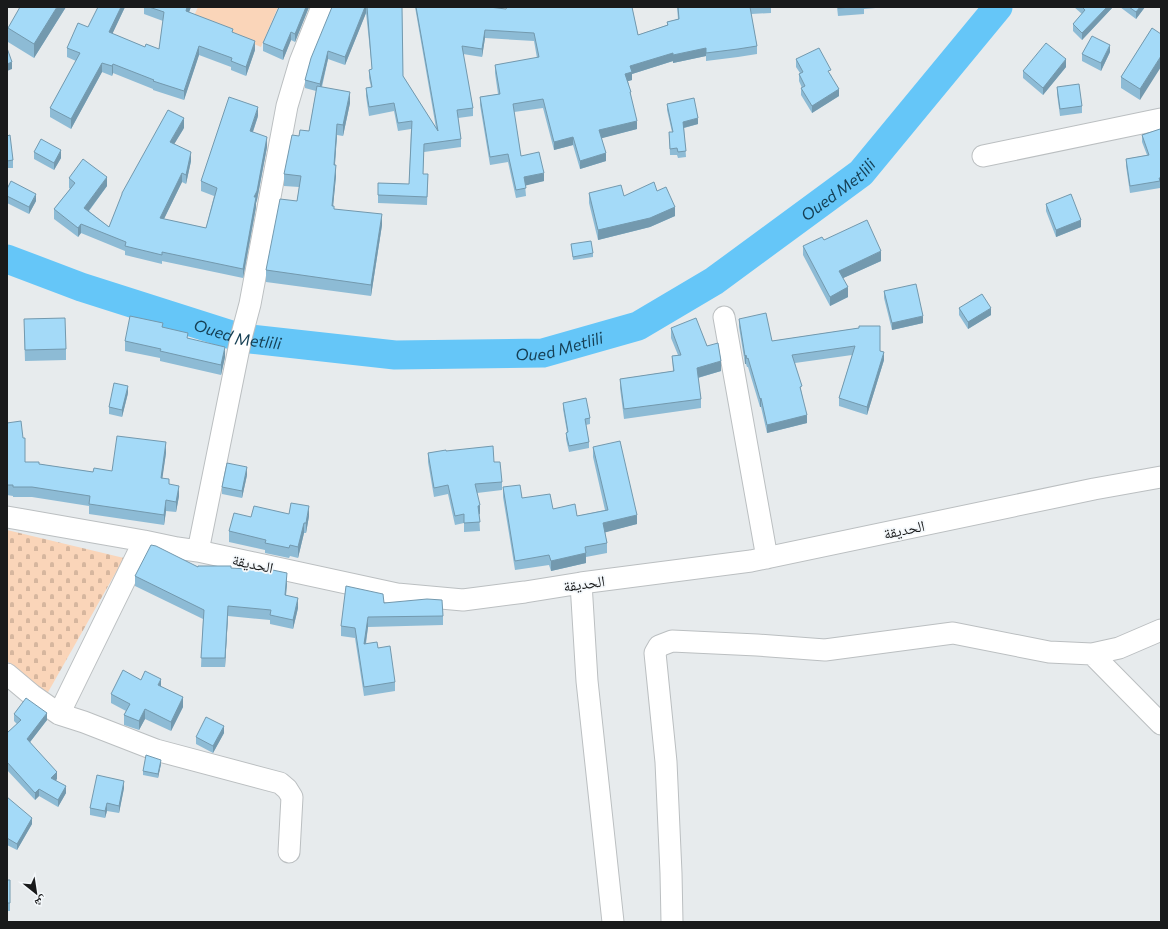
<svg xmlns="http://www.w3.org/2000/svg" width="1168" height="929" font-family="Commissioner,'Noto Naskh Arabic',sans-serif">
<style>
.cemetery{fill:url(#cemetery-stones)}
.pitch{fill:#fad5b9}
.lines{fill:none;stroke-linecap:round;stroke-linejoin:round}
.river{stroke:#65c6f8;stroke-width:29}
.minor-casing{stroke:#bbbfc1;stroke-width:23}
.minor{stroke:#fff;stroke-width:21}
.wall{fill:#8dbbd5}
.shaded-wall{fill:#7399ae}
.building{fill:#a4daf8;stroke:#7399ae}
.labels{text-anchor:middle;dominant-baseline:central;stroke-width:3.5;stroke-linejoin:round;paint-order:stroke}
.street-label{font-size:15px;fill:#191a1b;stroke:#f4f8fb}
.water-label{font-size:16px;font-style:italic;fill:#153f54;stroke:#f4f8fb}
</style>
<defs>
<pattern id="cemetery-stones" width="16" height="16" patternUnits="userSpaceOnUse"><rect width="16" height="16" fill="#fad5b9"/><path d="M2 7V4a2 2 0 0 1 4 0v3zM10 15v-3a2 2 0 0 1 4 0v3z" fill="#d6b69e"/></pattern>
</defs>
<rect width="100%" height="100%" fill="#e7ebed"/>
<path class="cemetery" d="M7,530L124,558L47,694L7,661Z"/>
<path class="pitch" d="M198,7H278L261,47L193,18Z"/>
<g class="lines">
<path class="river" id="s1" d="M7,259L81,287L241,338L395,355L543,353L638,326L714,281L861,173L998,7"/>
<g class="minor-casing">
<path id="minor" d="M983,156L1161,119
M724,317L767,558
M7,517L144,541L177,548L198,551L397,594L463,600L525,592L581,583L751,561L1094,489L1161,477
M144,541L59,714L84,722L156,750L280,783L287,789L292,797L289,852
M198,551L241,338L250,304L287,106L300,62L322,7
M581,583L587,681L613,922
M1092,654L1161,724
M7,674L32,695L59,714
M672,922L671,873L666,762L655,653L659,646L672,641L757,645L825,650L953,633L1049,652L1092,654L1119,648L1161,630"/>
</g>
<use href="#minor" class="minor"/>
</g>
<path class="wall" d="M66,7L34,58L8,42V28Z
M125,7L112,34L145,47L159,49L163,21L144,14V7H191L189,12L233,33L255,50L246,76L231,70V67L199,55L184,100L153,90V89L113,73L112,76L102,72L71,129L50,117V108L76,61L67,57V48L88,27Z
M279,7H309L295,42L291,40L283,60L263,51V43Z
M332,7H402L403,76L436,128L415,7H489L506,9L513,7H633H632L638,35L667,25V22L678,19L677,7H771V13L751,14L757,46V54L738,57L706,61V56L673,63V61L632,74V80L628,81L637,129L601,138L606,161L580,169L573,145L554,150L543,108L514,112L521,156L544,181L525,185L526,196L516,198L508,162L490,165L480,105V97L498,94L495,73V65L537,58L534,41L485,38L482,57L463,54L473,108V116L458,118L461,139V147L424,152L423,174H428L427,205L378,203V183L409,184L411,129L398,131L394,111L369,116L366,96V88L371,87L369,78V70L372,69L366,13L345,65L328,59L322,87L350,103L343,136L337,135L335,165L336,176L333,206L334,209L382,225L371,296L266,282V270L297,201L299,187L284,186V174L299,136L309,131L316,91L305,88V80Z
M837,7H887L864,9V14L838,16Z
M1074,7H1113L1082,40L1073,31V24L1082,14Z
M1120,7H1145L1136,19Z
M1152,28L1140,100L1121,88V77Z
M1110,52L1101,71L1082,61V54Z
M796,59L831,75L839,96L812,113L801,95V88H802L799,81V74L800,73L796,67Z
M1066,67L1043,95L1023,78V71Z
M1057,87L1082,106V113L1060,116L1057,94Z
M667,104L698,124L684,128L686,157L678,158L677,155H670L669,132H672L667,110Z
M258,116L253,132L267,147L257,200L256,203V207L243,278L162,261V264L125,255V251L81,233L78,237L54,219V209L70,189L69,188V178L107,186L89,211L109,227L122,196V193L184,128L174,144L191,161L186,184L182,182L164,219L206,228L214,196L201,191V181Z
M1161,129V186H1160V188L1130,193L1126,166V159L1147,155L1142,142V135Z
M7,136L13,160V168H7Z
M34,152L61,158L54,170L34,159Z
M7,189L36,201L29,214L7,203Z
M657,191L675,216L650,227L598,240L589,203V193L624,196Z
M1046,204L1081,227L1056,237L1046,211Z
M571,244L593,253V257L573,260Z
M803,246L881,261L843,278L848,297L830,306L803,255Z
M884,291L923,323L892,330L884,298Z
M959,308L991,315L968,329L959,315Z
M739,319L772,341L859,328L880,351L884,360L867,415L839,406V398L852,355L795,363L802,394L807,423L767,433L761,407H760L748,367H747L746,364H745L739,327Z
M163,327L188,338L225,357L221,375L160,361V358L125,351V341Z
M671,328L707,346L721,371L698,378L701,399V408L624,419L620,388V379L673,371L672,356L678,355L671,338Z
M24,330L66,349V360L25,361Z
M128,393L122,417L109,414V407Z
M563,403L590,418V424L586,425L589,442V448L569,452L566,439V433L567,432L563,409Z
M7,423L25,462L93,472L112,471L166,453L162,478L169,484L179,496L176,512L166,511L164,525L89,514V506L32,497H13V496L7,495Z
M593,447L637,524L605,532L607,543V553L586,557V563L551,571L549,565L515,570L503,497V487L522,498L553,509L577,516L605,510L593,457Z
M446,451L494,462L502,482V490L477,493L480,514H479L480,531L464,532V523L455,525L448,494L434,497L428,462V453Z
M247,475L242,498L222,494V487Z
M289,514L309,516L306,533H304L298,558L290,556L289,558L265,553V550L229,542V531L251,517Z
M198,567L231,568L287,583L286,596L298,608L293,629L270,624V620L228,616L225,667H201L203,619L135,586V576Z
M384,603L443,616V625L368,627L366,644L378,648L395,682V691L364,696L355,638L341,636V626Z
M141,680L161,686L183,707L171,731L145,719L139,730L124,725V715L126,711L111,703V694Z
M14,714L47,720L30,742L57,779L56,780L66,793L58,807L39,796L35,800L7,770V733L17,724L14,721Z
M224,733L213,753L196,744V737Z
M161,764L158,778L143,775V771Z
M124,788L119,813L107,811L105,818L90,815V808Z
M7,797L32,824L17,850L7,845Z
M7,880H10V911H7Z"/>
<path class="shaded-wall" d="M57,7H66L34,58V44Z
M121,7H125L109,41V32Z
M187,7H191L186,20V11Z
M306,7H309L295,42V34Z
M365,7H366V13L345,65V57Z
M1107,7H1113L1082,40V33Z
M1140,7H1145L1136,19V12Z
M485,30V38L482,57V49Z
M291,32V40L283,60V51Z
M255,41V50L246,76V67Z
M1110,45V52L1101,71V63Z
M199,46V55L184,100V91Z
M706,48V56L673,63V55Z
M328,51V59L320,92V84Z
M673,53V61L632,74V80L625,82V74L630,66Z
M1161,56V67L1140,100V89Z
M1066,59V67L1043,95V88Z
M12,62V69L7,71V64Z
M102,63V72L71,129V119Z
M113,64V73L112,76V66Z
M839,89V96L812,113V106Z
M350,92V103L343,136V125Z
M258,107V116L250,140V131Z
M184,118V128L170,151V142Z
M698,118V124L683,128V122Z
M637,121V129L599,139V130Z
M337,124V135L334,176V165Z
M267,137V147L257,200L256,203V207L243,278V269L254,197Z
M573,137V145L554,150V142Z
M61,150V158L54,170V163Z
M191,152V161L186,184V175Z
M606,153V161L580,169V161Z
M336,165V176L332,217V206Z
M182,173V182L160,227V218Z
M544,173V181L524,186V177Z
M107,177V186L84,217V208Z
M36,194V201L29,214V207Z
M675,207V216L650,227L598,240V230Z
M382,214V225L371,296V285Z
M1081,220V227L1056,237V230Z
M81,224V233L78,237V228Z
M881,251V261L839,280V271Z
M848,287V297L830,306V297Z
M991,308V315L968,329V322Z
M923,316V323L892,330V323Z
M225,347V357L221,375V365Z
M884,352V360L867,415V407Z
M746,355V364H745V356Z
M721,361V371L697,378V368Z
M128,386V393L122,417V410Z
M761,398V407H760V399Z
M807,415V423L767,433V425Z
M166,442V453L161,488V478Z
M247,467V475L242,498V491Z
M179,486V496L176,512V502Z
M166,500V511L164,525V515Z
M480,505V514L478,515V506Z
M309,506V516L306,533V523Z
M637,515V524L603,533V523Z
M304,523V533L298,558V547Z
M586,553V563L551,571V561Z
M287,573V583L285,605V595Z
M298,598V608L293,629V620Z
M228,606V616L225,667V658Z
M368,617V627L364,654V644Z
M161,679V689L158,685Z
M183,697V707L171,731V722Z
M145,709V719L139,730V721Z
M47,713V720L27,746V739Z
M224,726V733L213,753V746Z
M161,760V764L158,778V774Z
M57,772V779L51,785V778Z
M124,781V788L119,813V806Z
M66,786V793L58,807V800Z
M39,789V796L35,800V793Z
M107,803V811L105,818V811Z
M32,818V824L17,850V844Z"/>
<path class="building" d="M20,7H57L34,44L8,28Z
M98,7H121L109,32L145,47L146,44L159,49L164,12L149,7H187L186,11L233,29L232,32L255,41L246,67L231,61L232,58L199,46L184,91L153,81L154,80L113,64L112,66L102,63L71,119L50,108L80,53L67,48L78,23L88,27Z
M279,7H306L295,34L291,32L283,51L263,43Z
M332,7H365L345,57L328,51L320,84L305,80L311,58Z
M367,7H402L403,76L438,131L416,7H489L506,9L507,7H632L638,35L668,25L667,22L679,19L678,7H750L757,46L738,49L706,53V48L673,55V53L630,66L632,72L625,74L631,92H630L637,121L599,130L606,153L580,161L573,137L554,142L543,99L513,104L521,156L539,152L544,173L524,177L526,188L516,190L508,154L490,157L480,97L500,94L495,65L539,57L534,33L485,30L482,49L462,46L473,108L457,110L461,139L424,144L423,174H428L427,197L378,195V183L409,184L412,121L398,123L394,103L369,107L366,88L372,87L369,70L372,69Z
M838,7H853L838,8Z
M1082,7H1107L1082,33L1073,24L1085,10Z
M1129,7H1140L1136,12Z
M1152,28L1161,34V56L1140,89L1121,77Z
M1092,36L1110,45L1101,63L1082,54Z
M1046,43L1066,59L1043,88L1023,71Z
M7,48L12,62L7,64Z
M819,48L831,70L828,71L839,89L812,106L801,88L805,86L799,74L803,72L796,59Z
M1079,84L1082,106L1060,109L1057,87Z
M317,86L350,92L343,125L337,124L334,165H336L332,206H334V209L382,214L371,285L266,270L280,199L297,201L301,176L284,174L292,135L299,136L300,130L309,131Z
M229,97L258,107L250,131L267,137L257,191L254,197H256L243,269L162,252V255L125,246L126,242L81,224L78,228L54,209L75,183L69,178L83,159L107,177L84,208L109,227L122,194V193L168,110L184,118L170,142L191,152L186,175L182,173L160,218L206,228L217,188L201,181Z
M694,98L698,118L683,122L686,151L678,152L677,148L670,149L669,132H673L667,104Z
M1160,129H1161V178H1159L1160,181L1130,186L1126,159L1149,155L1142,135Z
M10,135L13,160L7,161V136Z
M41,139L61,150L54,163L34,152Z
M11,181L36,194L29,207L7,196V189Z
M654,182L657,191L666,187L675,207L650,218L598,230L589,193L621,185L624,196Z
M1071,194L1081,220L1056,230L1046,204Z
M867,220L881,251L839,271L848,287L830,297L803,246L822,237L824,240Z
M591,241L593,253L573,257L571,244Z
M916,284L923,316L892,323L884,291Z
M982,294L991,308L968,322L959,308Z
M766,313L772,341L859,328V326H880V351L884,352L867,407L839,398L855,346L792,355L802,386L800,387L807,415L767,425L761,398L760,399L748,358L747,359L746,355L745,356L739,319Z
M130,316L163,323L162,327L188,333L187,338L225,347L221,365L160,351L161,349L125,341Z
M65,318L66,349L25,350L24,319Z
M696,318L707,346L718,343L721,361L697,368L701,399L624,409L620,379L674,371L672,356L681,355L671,328Z
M114,383L128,386L122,410L109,407Z
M586,398L590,418L585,419L589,442L569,446L566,433L568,432L563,403Z
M21,421L23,438H25V462H39V464L93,472L94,468L112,471L117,436L166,442L161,478L169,479V484L179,486L176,502L166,500L164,515L89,504L90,496L32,487H13V485H7V423Z
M620,441L637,515L603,523L607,543L585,547L586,553L551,561L549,555L515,561L503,487L520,485L522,498L550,494L553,509L575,504L577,516L608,510L593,447Z
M493,446L494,462H500L502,482L475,484L480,505L478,506L480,522L464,523V514L455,516L448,485L434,488L428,453L446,450V451Z
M227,463L247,467L242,491L222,487Z
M291,503L309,506L306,523H304L298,547L290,545L289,548L265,543L266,540L229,531L234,513L251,517L254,506L289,514Z
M151,545L156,546L198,567V566H231V568L263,570V568L287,573L285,595L298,598L293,620L270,615L271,610L228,606L225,658H201L204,610L135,576Z
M346,586L383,594L384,603L427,599L442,600L443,616L368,617L364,644L377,642L378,648L390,646L395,682L364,687L355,628L341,626Z
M123,670L141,680L145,671L161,679L158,685L183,697L171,722L145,709L139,721L124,715L130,704L111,694Z
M26,698L47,713L27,739L57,772L51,778L66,786L58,800L39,789L35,793L7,762V733L21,720L14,714Z
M206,717L224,726L213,746L196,737Z
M146,755L161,760L158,774L143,771Z
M97,775L124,781L119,806L107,803L105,811L90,808Z
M7,797L32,818L17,844L7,838Z
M7,880H10V903H7Z"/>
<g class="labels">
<g class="street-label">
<text transform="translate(904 529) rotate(-12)">الحديقة</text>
<text transform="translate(253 563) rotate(12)">الحديقة</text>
<text transform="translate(584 583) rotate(-8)">الحديقة</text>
</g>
<g class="water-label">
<text stroke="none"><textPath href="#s1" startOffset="891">Oued Metlili</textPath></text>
<text stroke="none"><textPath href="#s1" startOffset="243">Oued Metlili</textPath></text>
<text stroke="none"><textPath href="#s1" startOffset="567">Oued Metlili</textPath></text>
</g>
</g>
<rect width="1168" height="929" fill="none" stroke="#191a1b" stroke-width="16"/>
<g transform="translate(36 893) rotate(150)" stroke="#f4f8fb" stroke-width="3" paint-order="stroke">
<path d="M0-3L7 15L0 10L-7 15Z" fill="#191a1b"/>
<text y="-6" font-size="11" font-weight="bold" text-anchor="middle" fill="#191a1b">ش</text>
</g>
</svg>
